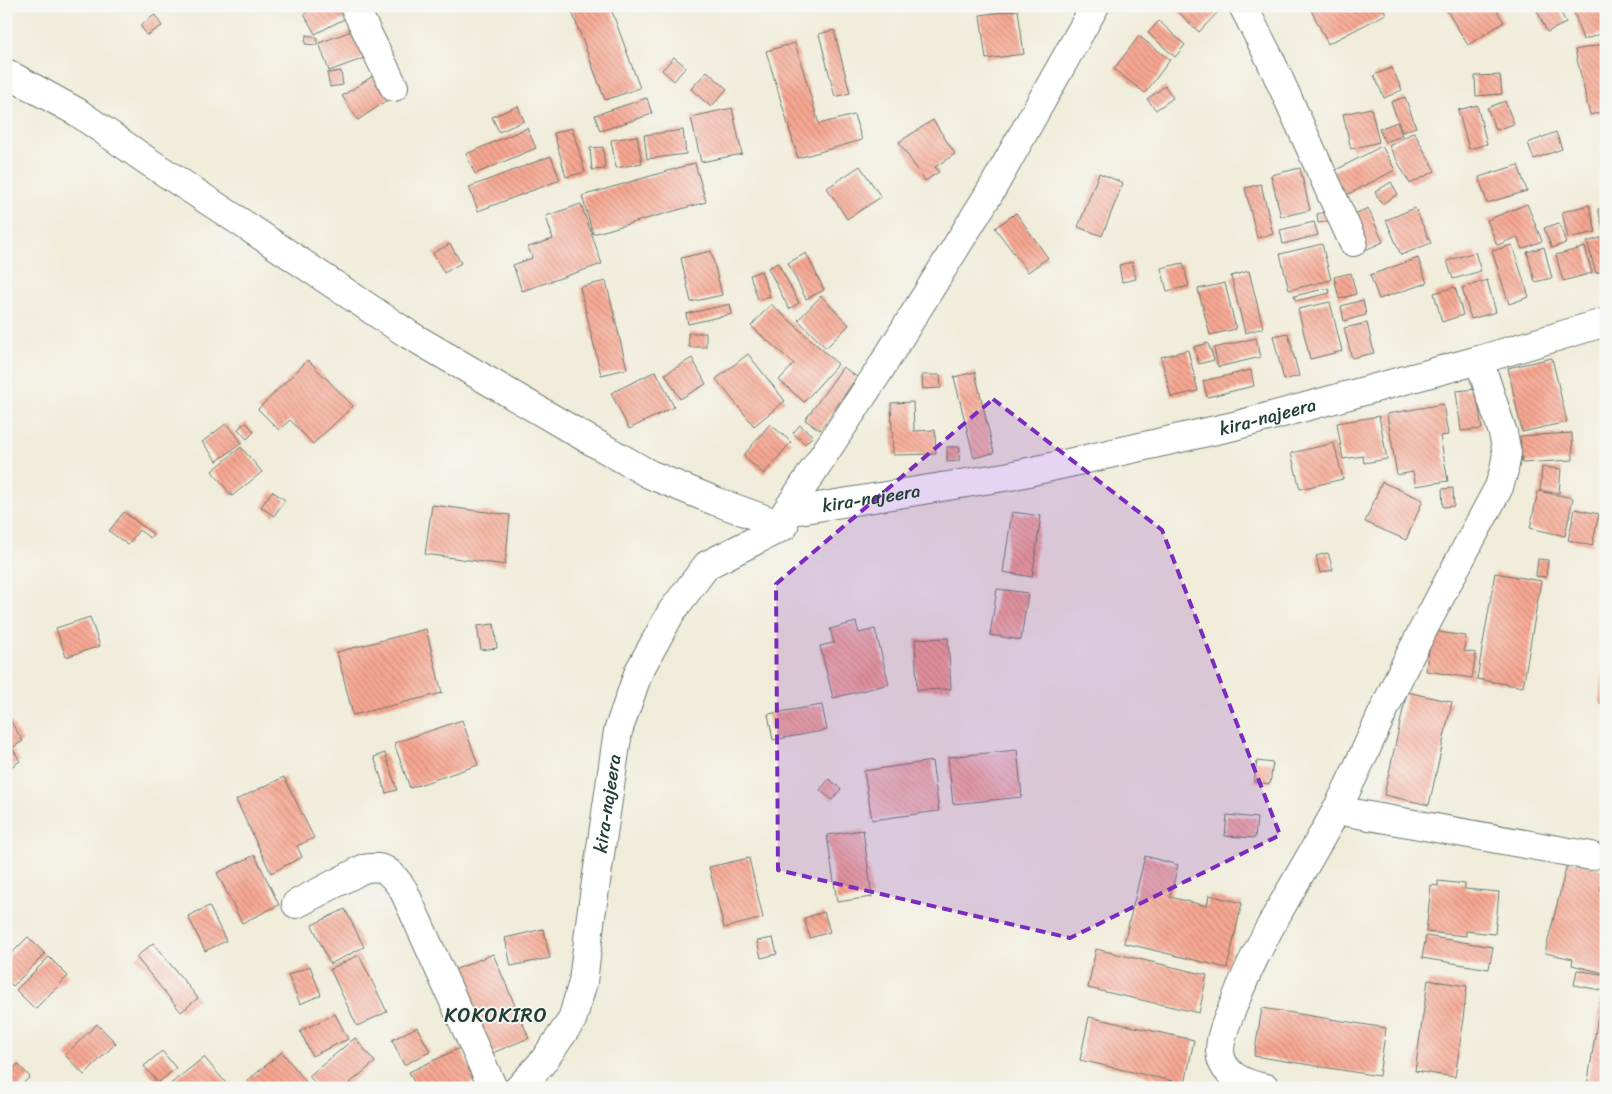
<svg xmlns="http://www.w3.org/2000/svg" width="1612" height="1094" font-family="Sriracha,sans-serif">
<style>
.building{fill:url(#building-back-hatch)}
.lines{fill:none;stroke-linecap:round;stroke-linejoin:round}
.minor-casing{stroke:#687a6e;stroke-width:30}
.tertiary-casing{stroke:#687a6e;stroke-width:30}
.minor{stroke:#fff;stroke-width:28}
.tertiary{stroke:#fff;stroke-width:28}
.marked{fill:#7b2cbf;fill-opacity:0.2;stroke:#7b2cbf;stroke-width:4;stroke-dasharray:10 6;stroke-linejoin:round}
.labels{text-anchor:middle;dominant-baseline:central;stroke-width:4;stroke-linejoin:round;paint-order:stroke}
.street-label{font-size:18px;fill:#1f3d34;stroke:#f6f6f2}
.quarter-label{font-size:20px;letter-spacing:1px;fill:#1f3d34;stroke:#f6f6f2}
</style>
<defs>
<pattern id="building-back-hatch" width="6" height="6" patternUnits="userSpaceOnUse" patternTransform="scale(1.25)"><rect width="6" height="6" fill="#f8a792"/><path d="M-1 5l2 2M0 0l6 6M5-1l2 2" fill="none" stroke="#c88978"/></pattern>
</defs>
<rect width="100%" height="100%" fill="#f6f6f2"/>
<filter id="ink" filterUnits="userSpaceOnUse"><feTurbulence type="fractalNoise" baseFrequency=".02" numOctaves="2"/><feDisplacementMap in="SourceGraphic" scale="10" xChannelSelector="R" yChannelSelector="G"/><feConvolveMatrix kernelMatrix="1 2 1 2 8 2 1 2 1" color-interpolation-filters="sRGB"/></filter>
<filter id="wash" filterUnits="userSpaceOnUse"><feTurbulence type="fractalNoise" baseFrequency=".0096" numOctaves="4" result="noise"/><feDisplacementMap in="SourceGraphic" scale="20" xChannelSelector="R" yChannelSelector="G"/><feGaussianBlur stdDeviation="1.12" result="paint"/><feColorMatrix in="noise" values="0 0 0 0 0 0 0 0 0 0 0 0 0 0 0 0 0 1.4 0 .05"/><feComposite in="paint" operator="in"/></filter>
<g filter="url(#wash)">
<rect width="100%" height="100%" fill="#f0ecd9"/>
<g id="blocks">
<path class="building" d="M318,6H339L346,18L315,34L304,14Z
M579,6H610L640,88L605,100L571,9Z
M1172,6H1217L1221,9L1199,32Z
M1309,6H1382L1386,14L1328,44Z
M1444,6H1494L1504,22L1468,45Z
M1535,6H1558L1566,23L1547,32Z
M1593,6H1606V32L1583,40L1574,12Z
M1018,10L1024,54L986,59L980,15Z
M155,15L162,26L147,35L140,25Z
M1159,21L1185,45L1175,57L1148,33Z
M357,29L367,57L329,71L319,43Z
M834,30L850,93L835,97L819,34Z
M306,35L317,37V45L305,44Z
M1139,36L1170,60L1145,93L1114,69Z
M795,43L819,124L854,115L862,140L798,158L766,51Z
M1600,45L1606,68V111L1590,115L1575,50Z
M674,57L686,67L674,81L662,70Z
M1392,68L1402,90L1384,98L1374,75Z
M341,71L343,85L330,87L327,73Z
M707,71L727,89L711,107L691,89Z
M376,74L392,97L358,120L342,96Z
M1500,75L1502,94L1476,96L1475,76Z
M1165,86L1173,98L1156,110L1147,99Z
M1405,97L1416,127L1402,132L1391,102Z
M647,98L652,114L600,131L595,115Z
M1505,101L1514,124L1496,130L1487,108Z
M1477,105L1487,144L1469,149L1458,110Z
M518,106L524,121L499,132L492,117Z
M732,108L742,154L701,162L691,117Z
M1371,108L1379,142L1351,149L1343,114Z
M933,120L955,154L935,167L939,172L925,181L899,142Z
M1397,122L1402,136L1385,142L1379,129Z
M527,128L536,148L475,174L466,154Z
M572,128L585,172L566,177L554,133Z
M683,130L686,154L647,159L644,135Z
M1414,132L1435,171L1410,184L1389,146Z
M1556,132L1562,149L1534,159L1528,143Z
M637,136L642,163L616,168L611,140Z
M1382,146L1395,170L1345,196L1332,172Z
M603,147L605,169L592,170L590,148Z
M551,156L560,180L478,211L469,187Z
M695,163L706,202L593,234L582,196Z
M1518,165L1527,191L1487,203L1479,177Z
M860,166L881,197L847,219L827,188Z
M1300,168L1310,210L1281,217L1271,175Z
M1099,173L1123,183L1102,236L1078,227Z
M1391,182L1398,194L1382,204L1375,192Z
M1261,184L1273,234L1257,238L1245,188Z
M581,204L602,264L522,291L513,265L532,258L528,247L553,239L546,216Z
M1527,204L1542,241L1522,249L1517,237L1497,245L1487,220Z
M1589,205L1596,232L1568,238L1562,212Z
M1368,208L1383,242L1365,250L1350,216Z
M1415,208L1431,243L1401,255L1386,220Z
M1606,208V228L1603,229L1598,209Z
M1329,211L1332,221L1318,223L1317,214Z
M1016,213L1048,258L1028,272L995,228Z
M1314,222L1318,235L1283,244L1280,230Z
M1559,223L1566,243L1552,248L1544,228Z
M1606,236V270L1596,273L1587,242Z
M450,244L461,263L444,273L433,253Z
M1322,244L1331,280L1289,290L1280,254Z
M1512,245L1529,297L1509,304L1492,251Z
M1544,247L1552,278L1535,282L1527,252Z
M1585,247L1592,273L1563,281L1556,255Z
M711,251L722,295L691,302L681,258Z
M1475,252L1481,271L1453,279L1447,261Z
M806,253L824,290L806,299L788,263Z
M1418,258L1427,283L1379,299L1370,275Z
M1132,262L1136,279L1122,282L1119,265Z
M778,263L799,303L789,309L768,268Z
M1183,263L1189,286L1167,291L1161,268Z
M761,271L770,296L758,300L750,275Z
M1249,271L1263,328L1245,333L1231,276Z
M1351,273L1356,294L1339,299L1334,277Z
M1487,280L1496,312L1471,319L1462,288Z
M606,281L627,369L601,375L580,287Z
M1225,283L1236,329L1210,335L1198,289Z
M1455,287L1463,315L1442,322L1434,293Z
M1328,288L1330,293L1296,301L1294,296Z
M821,296L849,325L826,348L798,320Z
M1363,300L1366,315L1344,321L1341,306Z
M1330,302L1342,351L1310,359L1298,309Z
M730,304L732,314L688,324L686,314Z
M771,304L838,364L804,402L779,380L794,364L751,326Z
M1367,323L1374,353L1352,358L1344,328Z
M688,333H706V347H689Z
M1288,333L1299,376L1284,380L1273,336Z
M1256,338L1261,357L1218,367L1214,348Z
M1208,343L1214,360L1199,364L1194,347Z
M1188,350L1198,391L1171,397L1161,357Z
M748,354L785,401L754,426L716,379Z
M692,358L706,384L680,399L665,374Z
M1552,358L1567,422L1522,432L1508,368Z
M308,360L353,406L313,444L290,420L279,430L258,409Z
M843,367L857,377L820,430L805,420Z
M1251,370L1254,386L1207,397L1203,381Z
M656,371L674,407L629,429L611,393Z
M975,372L994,453L974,458L954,377Z
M922,375H940L941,388L923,389Z
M1476,389L1482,429L1461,431L1456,391Z
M913,402L914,431L935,430L936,454L893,455L891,403Z
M1443,404L1448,435L1440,436L1448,481L1416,486L1413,472L1397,475L1387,414Z
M1379,416L1387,459L1364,463L1363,456L1343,459L1337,423Z
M246,422L254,432L247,439L238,429Z
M227,423L242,443L217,461L202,442Z
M770,424L791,442L764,474L743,456Z
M800,425L813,436L805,444L793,433Z
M1572,433L1573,460L1522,463L1520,436Z
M1334,443L1343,479L1300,489L1291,453Z
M241,447L262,472L232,496L212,471Z
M947,447H960L959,461L947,462Z
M1542,467L1561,469L1559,493L1540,491Z
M1382,482L1423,500L1406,540L1365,522Z
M1453,488L1454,506L1443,507L1442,489Z
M272,491L285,500L274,516L261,507Z
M1538,491L1573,498L1565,536L1530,528Z
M432,505L510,515L505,565L425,554Z
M1575,509L1599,514L1592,546L1568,540Z
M124,512L153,534L150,538L139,530L128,545L109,531Z
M1012,512L1041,516L1032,577L1003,572Z
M1328,553L1333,570L1320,573L1316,556Z
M1538,559L1548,560L1546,577L1536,576Z
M1495,573L1541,581L1523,687L1477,679Z
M997,589L1028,593L1021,640L990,635Z
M90,617L100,646L66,657L56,628Z
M856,622L859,633L875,629L889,684L833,698L820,646L834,643L830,629Z
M494,624L497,648L481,650L477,626Z
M426,629L442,693L353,715L337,652Z
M1432,631L1466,636L1464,651L1476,653L1472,678L1426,671Z
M948,638L951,689L917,690L915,639Z
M1604,668H1606V704L1600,703Z
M1407,692L1452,702L1429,805L1384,795Z
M822,705L827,730L773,740L768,714Z
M462,720L478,765L410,788L394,743Z
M11,722L23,741L12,748L20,761L6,770V725Z
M1017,750L1022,797L953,804L948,757Z
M385,753L397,790L386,793L374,757Z
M932,761L939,811L872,820L864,771Z
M1257,761L1273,763L1270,784L1254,782Z
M284,777L314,838L297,846L302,857L271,873L236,800Z
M829,779L841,789L832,800L820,790Z
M1227,815L1257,818L1255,838L1225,836Z
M863,830L872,897L837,902L827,835Z
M255,855L279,905L242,923L217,873Z
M1145,856L1178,865L1170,897L1207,906L1209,895L1242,903L1227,968L1124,943Z
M749,858L763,918L724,928L709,867Z
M1568,860L1605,870L1600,890L1606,892V961L1603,973L1572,965L1573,959L1545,953Z
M1438,881L1465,884V889L1499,892L1495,934L1466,931V936L1426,932L1431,885L1438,886Z
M209,906L226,941L205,951L188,916Z
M345,909L364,947L330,964L312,925Z
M824,912L830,932L810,938L804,918Z
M543,929L550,958L511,966L505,938Z
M1426,936L1493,947L1489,969L1422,958Z
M28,937L45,954L13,986L6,979V959Z
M773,938L777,954L761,958L757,941Z
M153,943L198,998L181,1012L136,957Z
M1096,949L1207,975L1199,1013L1088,988Z
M493,954L529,1038L490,1054L454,970Z
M359,955L387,1012L357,1026L330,969Z
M49,957L68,976L35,1009L16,990Z
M310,966L321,995L300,1004L288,975Z
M1577,970L1606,975L1605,991L1574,985Z
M1428,980L1467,986L1463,1018H1464L1455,1077L1415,1071Z
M1601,997L1606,998V1088H1589L1587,1087Z
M1262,1008L1386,1028L1379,1076L1254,1056Z
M335,1014L348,1039L312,1056L300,1031Z
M1089,1017L1194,1040L1185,1084L1080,1060Z
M97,1024L116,1043L84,1075L65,1055Z
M417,1027L430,1052L404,1065L392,1040Z
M355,1038L375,1062L344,1088H319L309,1076Z
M460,1048L476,1081L463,1088H417L409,1072Z
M162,1051L176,1068L158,1083L144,1066Z
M282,1052L311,1088H252L247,1081Z
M204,1057L230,1088H169L168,1086Z
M18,1064L30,1077L18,1088H6V1076Z"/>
</g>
</g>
<g filter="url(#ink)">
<use href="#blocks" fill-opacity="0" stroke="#687a6e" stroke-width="1"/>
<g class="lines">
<g class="minor-casing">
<path id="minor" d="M354,6L394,87
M1243,6L1269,57L1353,242
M6,73L77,112L146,160L245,225L408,334L574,431L649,474L715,501L784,526
M786,512L877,374L992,189L1095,6
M1336,810L1591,856
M296,904L363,869C385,864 390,872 403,889L493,1088
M1266,1088C1245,1084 1221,1075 1220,1051C1220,1035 1228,1019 1234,1004C1260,936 1301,875 1336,811C1360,765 1380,717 1402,671C1433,609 1466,548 1499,487L1504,470L1507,453L1503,433L1479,360"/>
</g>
<g class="tertiary-casing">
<g id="tertiary">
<path id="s1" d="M519,1088L542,1063L572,1020L583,982L590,923L618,731L639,671L672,611L707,565L784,526L786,512L1010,476L1234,426L1479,360L1606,322"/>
</g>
</g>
<use href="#minor" class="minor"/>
<use href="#tertiary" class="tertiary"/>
</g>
</g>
<path class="marked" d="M993,399L1162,530L1280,835L1070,938L778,870L776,584Z"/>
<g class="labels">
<g class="street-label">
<text stroke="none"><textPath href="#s1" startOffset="1161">kira-najeera</textPath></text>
<text stroke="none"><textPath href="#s1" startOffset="756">kira-najeera</textPath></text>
<text stroke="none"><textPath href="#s1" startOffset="306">kira-najeera</textPath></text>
</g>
<g class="quarter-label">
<text x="496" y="1015">KOKOKIRO</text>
</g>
</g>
<rect width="1612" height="1094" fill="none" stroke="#f6f6f2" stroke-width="25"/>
</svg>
